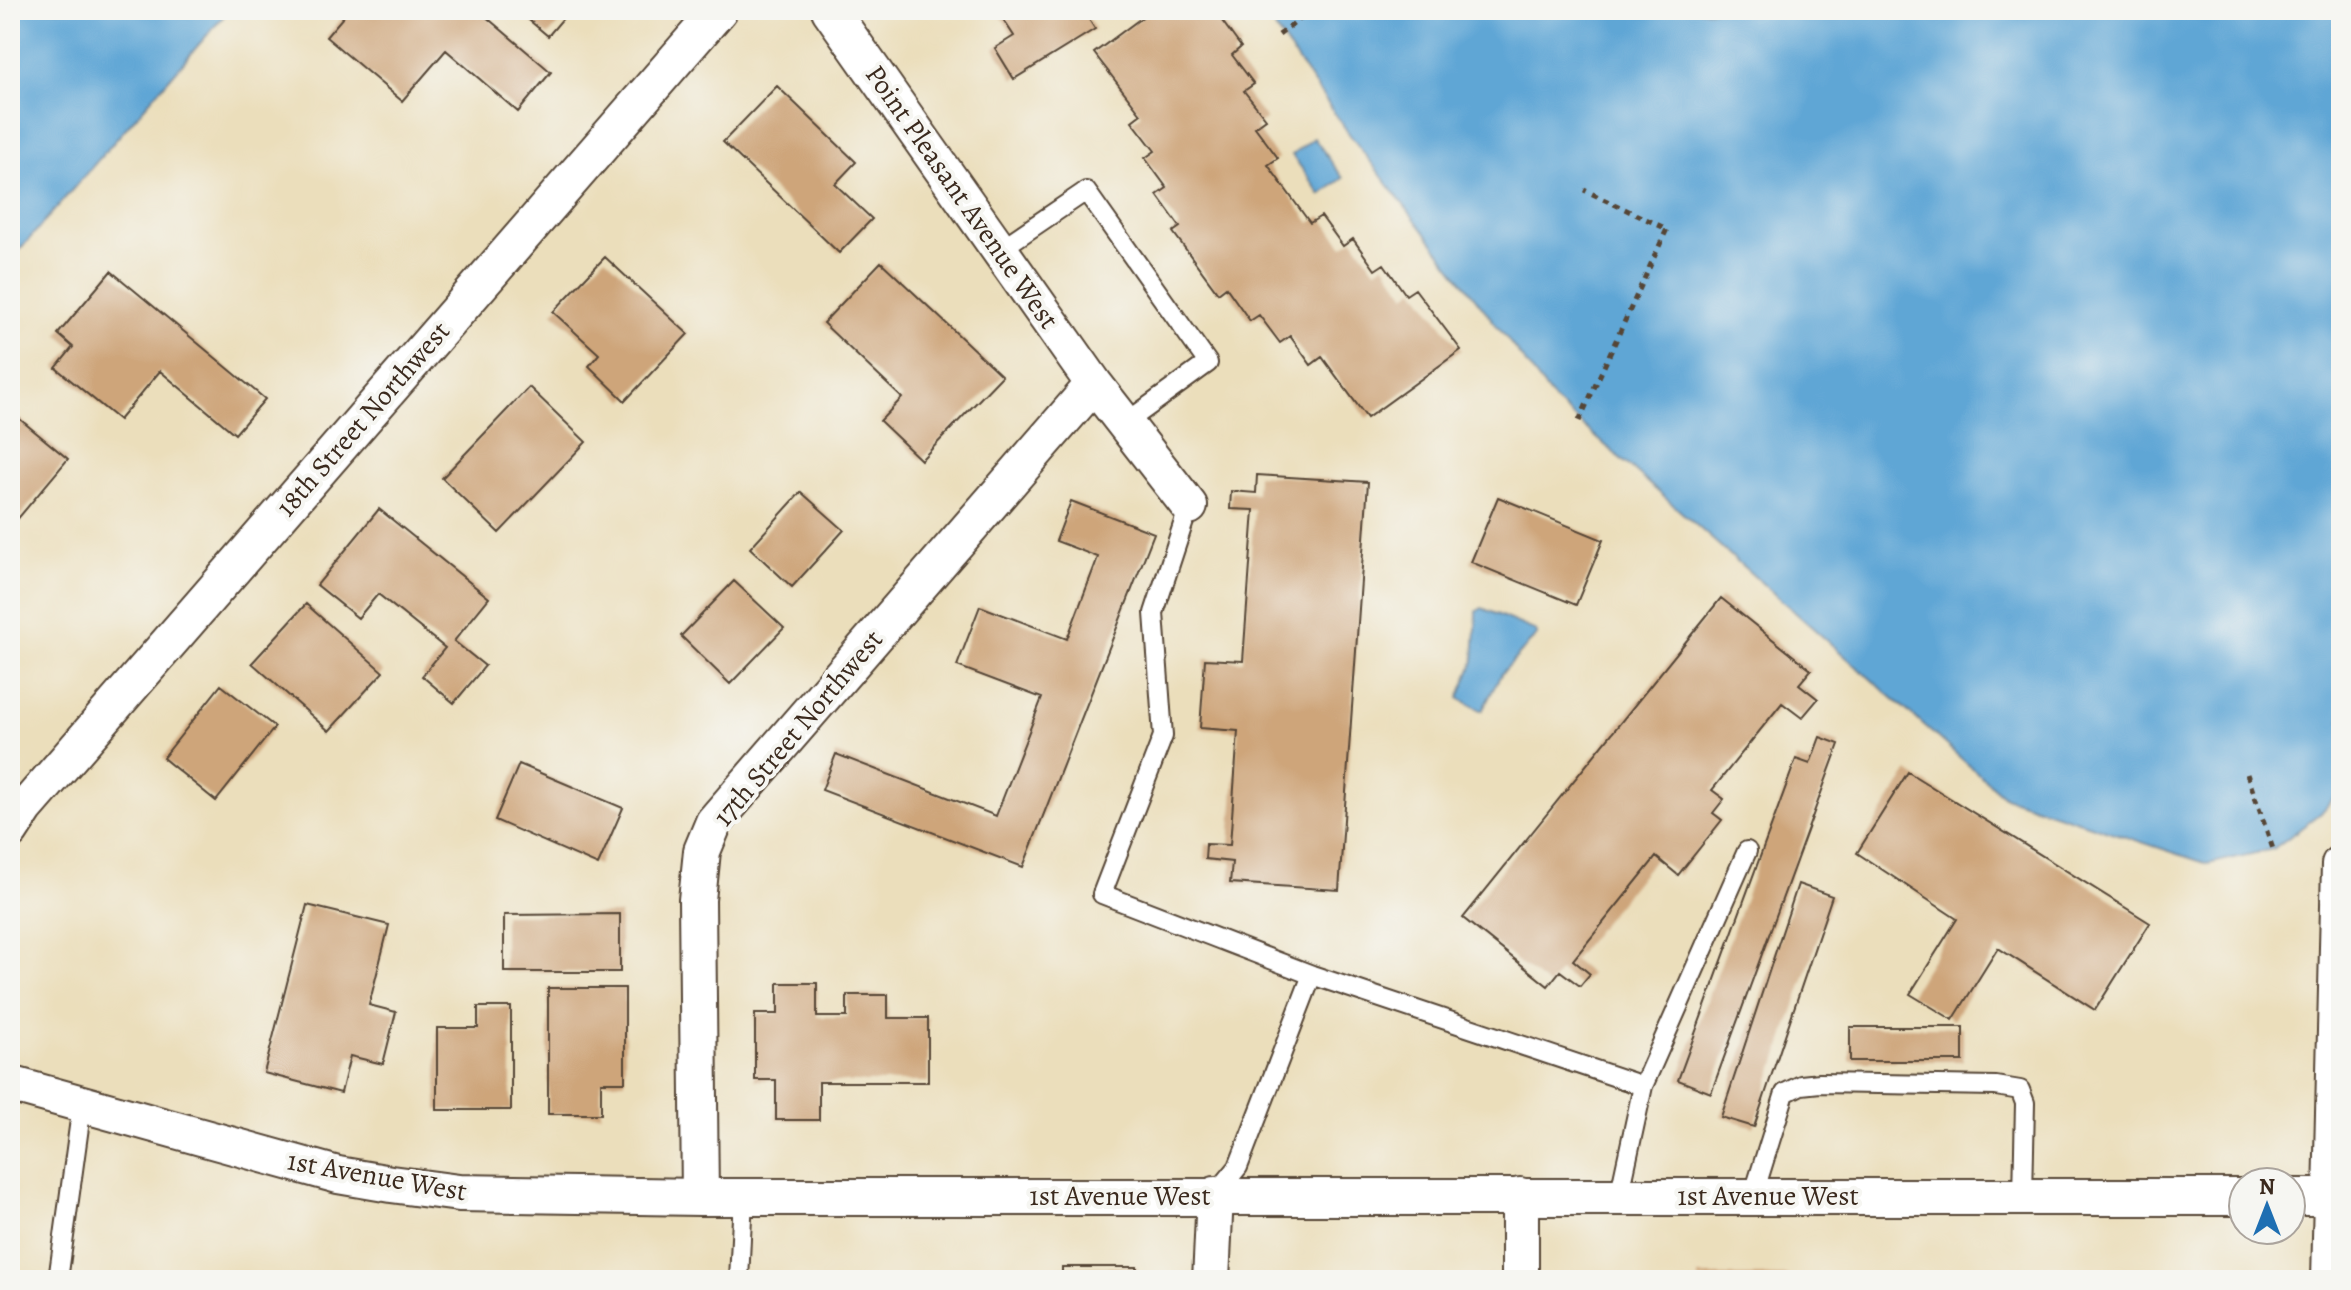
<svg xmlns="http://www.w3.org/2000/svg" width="2351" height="1290" font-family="Alegreya,serif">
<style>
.water{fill:#5fa6d5;stroke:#4d687a;stroke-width:2}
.building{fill:#cea57a}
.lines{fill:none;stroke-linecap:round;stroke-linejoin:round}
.service-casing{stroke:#554536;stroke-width:22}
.minor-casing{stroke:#554536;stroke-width:40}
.path{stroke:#554536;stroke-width:5;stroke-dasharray:6 6;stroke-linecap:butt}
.service{stroke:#fff;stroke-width:18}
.minor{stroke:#fff;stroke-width:36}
.labels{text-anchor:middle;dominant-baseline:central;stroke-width:8;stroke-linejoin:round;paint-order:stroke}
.street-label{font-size:28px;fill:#3b2a1e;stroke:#f6f6f2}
</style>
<rect width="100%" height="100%" fill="#f6f6f2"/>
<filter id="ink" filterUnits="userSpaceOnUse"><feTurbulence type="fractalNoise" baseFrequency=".0125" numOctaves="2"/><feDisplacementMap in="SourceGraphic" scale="16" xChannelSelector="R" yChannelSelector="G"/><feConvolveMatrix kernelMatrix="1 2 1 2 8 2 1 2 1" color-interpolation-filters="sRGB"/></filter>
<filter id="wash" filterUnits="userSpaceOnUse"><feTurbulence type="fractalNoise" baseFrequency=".006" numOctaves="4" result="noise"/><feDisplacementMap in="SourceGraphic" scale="32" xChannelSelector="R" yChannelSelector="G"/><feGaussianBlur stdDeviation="1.8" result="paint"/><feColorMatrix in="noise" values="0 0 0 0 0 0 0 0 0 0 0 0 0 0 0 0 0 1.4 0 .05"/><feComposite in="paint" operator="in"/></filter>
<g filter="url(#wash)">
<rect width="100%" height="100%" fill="#ebdebb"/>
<path class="water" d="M10,10H229L10,261Z
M1262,10H2341V789L2321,813L2273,849L2208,864L2005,797L1554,400L1350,135Z
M1314,138L1343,178L1321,195L1292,155Z
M1482,608L1534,630L1537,635L1501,674L1482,711L1459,698L1474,661L1477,611Z"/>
<g id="blocks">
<path class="building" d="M349,10H478L551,72L518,112L446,50L402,101L326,37Z
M517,10H570L548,36Z
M997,10H1083L1095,29L1014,79L995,48L1014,36Z
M1152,10H1214L1241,47L1232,55L1254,84L1244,91L1266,119L1255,127L1278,158L1268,165L1310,223L1321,216L1343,246L1353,239L1375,270L1384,264L1406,295L1415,289L1461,350L1367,418L1322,357L1311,365L1290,336L1280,343L1259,315L1250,321L1226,287L1218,293L1173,232L1180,227L1157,195L1167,188L1145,158L1155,151L1132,121L1141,114L1094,53Z
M777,86L856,162L835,184L872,219L839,253L723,142Z
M605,257L688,334L625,401L589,366L599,354L553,312Z
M881,262L1002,376L921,460L880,421L902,398L823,323Z
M111,271L265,399L235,434L160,371L119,420L56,368L73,347L58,334Z
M529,387L586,442L499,533L442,478Z
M10,411L68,459L10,528Z
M1257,475L1368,482L1339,890L1230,883L1232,862L1205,859L1206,844L1230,845L1238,731L1200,728L1205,659L1243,661L1254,510L1230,509L1231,491L1256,493Z
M801,492L844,530L792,587L750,548Z
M1498,497L1603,540L1576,605L1471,562Z
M1071,501L1154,533L1023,867L822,790L836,754L996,816L1042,698L957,666L980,606L1067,639L1098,557L1056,541Z
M379,509L489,598L454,641L485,666L454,703L422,676L445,648L378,594L358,618L317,585Z
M734,581L784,628L730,684L681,636Z
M1721,598L1811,670L1799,684L1818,699L1802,718L1782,703L1712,790L1724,799L1713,813L1722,820L1678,875L1656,857L1573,960L1590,974L1580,986L1560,971L1548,986L1463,918Z
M306,604L383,672L329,731L252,663Z
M221,685L275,727L216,801L163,758Z
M1820,737L1839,744L1711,1093L1678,1080L1796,759L1810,764Z
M519,764L623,808L598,865L495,820Z
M1908,772L2150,923L2095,1010L1998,948L1953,1020L1910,994L1957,919L1857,853Z
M1798,884L1832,896L1754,1127L1721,1117Z
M307,905L389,925L369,1005L396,1012L383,1064L350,1056L341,1093L264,1073Z
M620,914V972H504V915Z
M778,983H817V1017H847V995H888V1018H928V1082H819V1120H776V1080H755V1014H778Z
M548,988H625V1082H601V1114H548Z
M478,1007H511V1110H437V1028H478Z
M1850,1027H1963V1061H1850Z
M1062,1267H1137V1280H1062Z
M1816,1274H1898V1280H1816Z
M1699,1276H1788V1280H1699Z"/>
</g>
</g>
<g filter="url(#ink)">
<use href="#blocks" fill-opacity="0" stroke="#554536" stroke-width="2"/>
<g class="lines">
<g class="service-casing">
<path id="service" d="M999,250L1086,191L1208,363L1124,424
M1189,506L1154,613L1163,736L1102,894L1312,975L1643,1086
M1215,1195L1238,1167L1312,975
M1753,1196L1785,1093L1801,1085L1820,1083L1996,1086L2020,1090L2025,1103L2023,1197
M1619,1197L1643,1086L1747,851
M58,1280L82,1105
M739,1280L743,1197"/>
</g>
<g class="minor-casing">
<path id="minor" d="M830,10L1094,384L1189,506
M10,831L25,808L719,10
M10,1084L338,1175L391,1184L459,1193L700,1197H2243
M1520,1196V1280
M700,1197L697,900L702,851L714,822L1094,384
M2291,1197H2332
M1211,1280L1215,1195
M2330,1280L2340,864"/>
</g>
<path class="path" d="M1279,35L1312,10
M1579,421L1667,229L1584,190
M2247,774L2273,849"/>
<use href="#service" class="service"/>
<use href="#minor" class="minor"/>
</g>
</g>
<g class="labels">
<g class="street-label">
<text transform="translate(962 197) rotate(55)">Point Pleasant Avenue West</text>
<text transform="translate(363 419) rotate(-49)">18th Street Northwest</text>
<text transform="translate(798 728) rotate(-50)">17th Street Northwest</text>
<text transform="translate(377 1176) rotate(10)">1st Avenue West</text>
<text x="1120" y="1196">1st Avenue West</text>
<text x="1768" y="1196">1st Avenue West</text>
</g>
</g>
<rect width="2351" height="1290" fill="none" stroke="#f6f6f2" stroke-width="40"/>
<g transform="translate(2267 1206)"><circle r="38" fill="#f6f6f2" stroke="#aba49d" stroke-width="2"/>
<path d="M0-6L14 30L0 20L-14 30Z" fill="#1f6fb2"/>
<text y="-12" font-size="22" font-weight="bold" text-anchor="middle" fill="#3b2a1e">N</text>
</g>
</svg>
